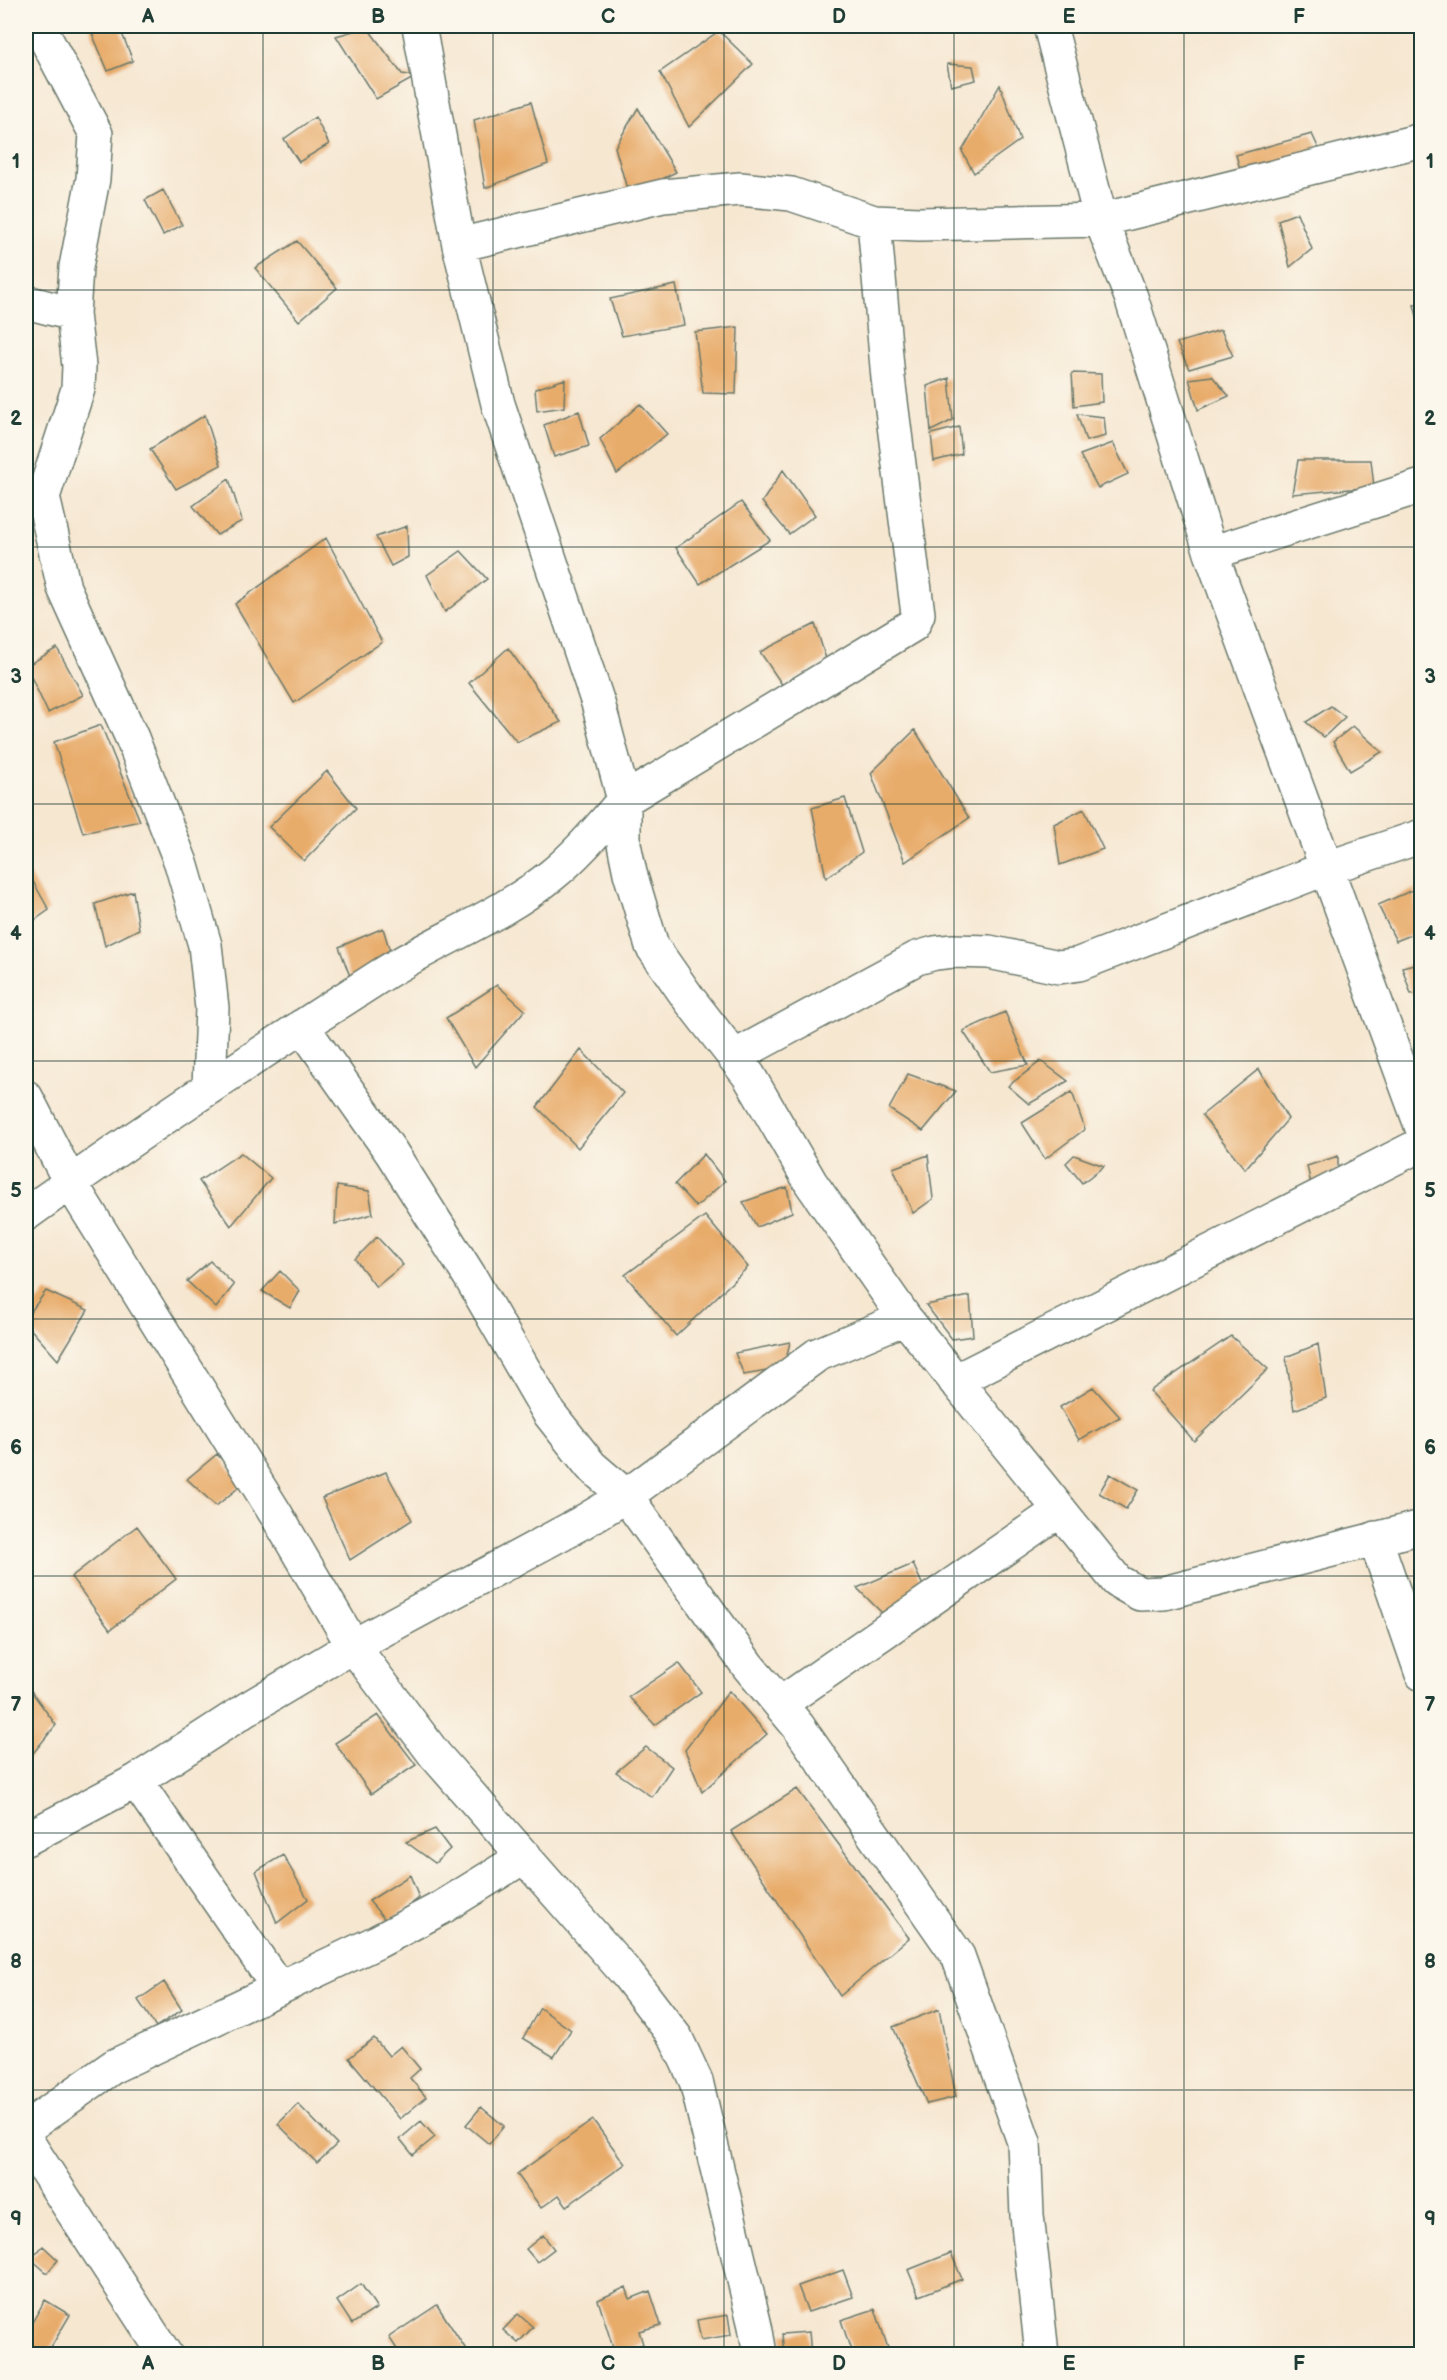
<svg xmlns="http://www.w3.org/2000/svg" width="1447" height="2380" font-family="'Balsamiq Sans',sans-serif">
<style>
.building{fill:#e8ac6b}
.lines{fill:none;stroke-linecap:round;stroke-linejoin:round}
.minor-casing{stroke:#6a786b;stroke-width:36}
.minor{stroke:#fff;stroke-width:33}
.grid{fill:none;stroke:#1f3d34;stroke-width:1.5;stroke-opacity:0.55}
.neatline{fill:none;stroke:#1f3d34;stroke-width:2}
.grid-label{font-size:20px;text-anchor:middle;font-weight:bold;fill:#1f3d34}
</style>
<rect width="100%" height="100%" fill="#fbf7ec"/>
<filter id="ink" filterUnits="userSpaceOnUse"><feTurbulence type="fractalNoise" baseFrequency=".0167" numOctaves="2"/><feDisplacementMap in="SourceGraphic" scale="12" xChannelSelector="R" yChannelSelector="G"/><feConvolveMatrix kernelMatrix="1 2 1 2 8 2 1 2 1" color-interpolation-filters="sRGB"/></filter>
<filter id="wash" filterUnits="userSpaceOnUse"><feTurbulence type="fractalNoise" baseFrequency=".008" numOctaves="4" result="noise"/><feDisplacementMap in="SourceGraphic" scale="24" xChannelSelector="R" yChannelSelector="G"/><feGaussianBlur stdDeviation="1.35" result="paint"/><feColorMatrix in="noise" values="0 0 0 0 0 0 0 0 0 0 0 0 0 0 0 0 0 1.4 0 .05"/><feComposite in="paint" operator="in"/></filter>
<g filter="url(#wash)">
<rect width="100%" height="100%" fill="#f6e7d1"/>
<g id="blocks">
<path class="building" d="M89,26H119L133,61L108,71Z
M367,27L402,74L417,76L376,99L336,36Z
M719,31L753,64L689,127L660,72Z
M947,64L973,66L976,80L951,86Z
M1000,85L1020,140L974,173L962,151Z
M531,102L548,164L485,188L474,120Z
M638,108L676,172L629,196L615,147Z
M315,117L329,144L299,162L284,139Z
M1312,134L1330,173L1249,201L1236,155Z
M163,190L182,225L163,235L145,200Z
M1297,213L1312,249L1290,267L1278,220Z
M297,241L337,288L299,321L255,268Z
M676,285L684,325L622,336L610,299Z
M1422,304V331H1421L1414,305Z
M738,327L736,394L703,393L695,332Z
M1221,330L1233,356L1189,369L1177,343Z
M1072,373L1101,374L1102,402L1074,406Z
M1212,376L1229,396L1198,410L1189,379Z
M949,378L953,420L931,431L927,386Z
M565,379L564,407L537,411L535,389Z
M640,404L667,434L617,474L600,439Z
M579,411L589,446L554,457L544,425Z
M1077,414L1104,417L1106,436L1086,441Z
M205,415L221,465L176,489L150,449Z
M959,427L962,454L934,461L931,434Z
M1113,443L1128,474L1098,488L1080,455Z
M1298,460H1371L1374,487L1292,494Z
M783,470L815,515L789,534L762,502Z
M229,479L242,521L217,535L193,506Z
M741,502L770,540L700,584L676,548Z
M407,526L408,557L391,566L376,537Z
M326,538L382,642L294,703L235,604Z
M461,551L487,579L445,612L427,575Z
M815,624L826,659L783,686L760,652Z
M57,648L83,695L48,713L26,666Z
M508,648L561,722L517,742L469,683Z
M1331,706L1345,717L1324,737L1306,722Z
M101,725L140,821L83,833L54,742Z
M1353,726L1382,752L1350,771L1333,742Z
M915,730L969,818L905,862L871,773Z
M327,771L356,808L304,861L269,827Z
M845,798L862,852L826,878L812,808Z
M1084,809L1103,849L1060,865L1054,824Z
M26,869L49,910L26,926Z
M1415,889L1416,933L1396,941L1378,905Z
M133,891L139,929L105,946L95,904Z
M383,928L392,958L351,979L339,947Z
M1422,962V993L1411,994L1402,967Z
M497,985L525,1010L475,1067L446,1018Z
M1005,1012L1028,1065L990,1072L963,1031Z
M581,1050L623,1093L578,1148L537,1107Z
M1041,1061L1068,1081L1029,1104L1008,1086Z
M1259,1069L1288,1119L1245,1169L1202,1115Z
M908,1074L956,1091L923,1131L889,1109Z
M1072,1092L1085,1129L1045,1159L1022,1123Z
M241,1153L271,1178L231,1226L199,1181Z
M704,1154L725,1181L696,1207L675,1184Z
M928,1155L933,1199L913,1213L893,1168Z
M1074,1155L1104,1166L1082,1183L1066,1163Z
M1338,1156V1169L1312,1189L1307,1166Z
M337,1186L369,1191L373,1214L335,1224Z
M787,1187L792,1212L757,1227L743,1202Z
M705,1216L748,1267L676,1336L625,1275Z
M377,1237L403,1265L376,1287L355,1259Z
M210,1261L234,1285L216,1308L187,1281Z
M280,1271L300,1291L290,1308L262,1291Z
M46,1291L88,1310L58,1360L26,1324V1318Z
M970,1296L973,1336L952,1339L926,1305Z
M1231,1336L1268,1369L1194,1441L1150,1391Z
M790,1342L784,1368L744,1375L735,1353Z
M1318,1344L1326,1398L1294,1410L1286,1357Z
M1093,1387L1120,1417L1079,1440L1060,1407Z
M217,1454L243,1484L216,1506L187,1479Z
M386,1472L412,1520L350,1560L322,1498Z
M1110,1474L1138,1490L1126,1509L1099,1493Z
M137,1526L176,1579L110,1630L71,1577Z
M913,1564L924,1588L888,1619L857,1588Z
M679,1663L701,1692L655,1725L629,1697Z
M26,1684L56,1725L26,1762Z
M729,1691L767,1734L702,1792L685,1750Z
M378,1715L416,1765L371,1794L335,1743Z
M646,1747L672,1767L652,1797L616,1772Z
M797,1789L909,1938L840,1996L731,1831Z
M435,1829L450,1849L435,1863L406,1842Z
M283,1855L308,1899L277,1923L256,1871Z
M410,1875L419,1898L387,1922L369,1901Z
M164,1982L182,2010L156,2027L138,2000Z
M540,2008L571,2030L554,2057L523,2038Z
M939,2009L956,2097L927,2104L893,2027Z
M374,2038L389,2056L401,2046L420,2069L410,2078L426,2097L400,2119L349,2058Z
M298,2104L337,2144L317,2163L278,2124Z
M481,2107L504,2126L489,2144L466,2125Z
M593,2120L625,2164L567,2206L559,2195L541,2208L517,2174Z
M421,2121L435,2137L413,2155L400,2139Z
M543,2235L554,2249L537,2262L526,2249Z
M43,2246L58,2260L47,2273L31,2259Z
M951,2253L962,2279L919,2296L908,2270Z
M843,2270L853,2297L808,2312L798,2286Z
M361,2284L377,2308L352,2324L337,2301Z
M626,2287L630,2299L650,2291L661,2325L639,2331L643,2344L615,2354L598,2300Z
M45,2300L70,2315L47,2354L26,2342V2333Z
M437,2305L467,2351L461,2354H400L389,2337Z
M875,2309L890,2354H852L841,2320Z
M518,2314L533,2327L518,2343L503,2330Z
M728,2315L731,2335L701,2340L697,2320Z
M809,2332L811,2354H784L782,2334Z"/>
</g>
</g>
<g filter="url(#ink)">
<use href="#blocks" fill-opacity="0" stroke="#6a786b" stroke-width="1.5"/>
<g class="lines">
<g class="minor-casing">
<path id="minor" d="M39,26L96,134L93,179L76,267L73,314L79,366L78,389L43,497L64,588L132,738L181,863L205,945L212,1008L209,1088
M419,26L459,245L498,404L598,703L624,800V844L630,873L652,946L689,999L749,1076L811,1183L905,1318L1117,1581L1140,1594L1164,1593L1422,1527
M1050,26L1101,220L1131,297L1211,553L1422,1128
M459,245L663,196L740,189L791,194L874,222L919,224L1101,220L1422,140
M26,302L73,314
M1211,553L1422,486
M302,1026L391,1152L469,1275L549,1413L591,1466L626,1496L748,1666L798,1726L958,1956L1024,2142L1027,2215L1042,2354
M734,1057L917,958L935,953L953,951L989,952L1059,967L1079,964L1327,868L1422,836
M26,1097L70,1182L277,1516L353,1646L435,1755L627,1974L676,2038L696,2081L755,2326L760,2354
M26,1214C141,1132 260,1053 380,976C436,940 500,917 552,875C579,853 601,826 624,800L913,625L918,614L888,378L874,222
M955,1381L1422,1144
M1375,1538L1422,1674
M780,1704L1060,1510
M136,1781L278,1987
M26,1839L136,1781L247,1709L353,1646L581,1523L626,1496L817,1355L905,1318
M26,2128L114,2066L377,1942L441,1908L525,1856
M26,2140L165,2354"/>
</g>
<use href="#minor" class="minor"/>
</g>
</g>
<path class="grid" d="M263,26V2354M493,26V2354M724,26V2354M954,26V2354M1184,26V2354M26,290H1422M26,547H1422M26,804H1422M26,1061H1422M26,1319H1422M26,1576H1422M26,1833H1422M26,2090H1422"/>
<rect width="1447" height="2380" fill="none" stroke="#fbf7ec" stroke-width="66"/>
<rect x="33" y="33" width="1381" height="2314" class="neatline"/>
<g class="grid-label">
<text x="148" y="23">A</text>
<text x="378" y="23">B</text>
<text x="608" y="23">C</text>
<text x="839" y="23">D</text>
<text x="1069" y="23">E</text>
<text x="1299" y="23">F</text>
<text x="16" y="168">1</text>
<text x="1430" y="168">1</text>
<text x="16" y="425">2</text>
<text x="1430" y="425">2</text>
<text x="16" y="683">3</text>
<text x="1430" y="683">3</text>
<text x="16" y="940">4</text>
<text x="1430" y="940">4</text>
<text x="16" y="1197">5</text>
<text x="1430" y="1197">5</text>
<text x="16" y="1454">6</text>
<text x="1430" y="1454">6</text>
<text x="16" y="1711">7</text>
<text x="1430" y="1711">7</text>
<text x="16" y="1968">8</text>
<text x="1430" y="1968">8</text>
<text x="16" y="2225">9</text>
<text x="1430" y="2225">9</text>
<text x="148" y="2370">A</text>
<text x="378" y="2370">B</text>
<text x="608" y="2370">C</text>
<text x="839" y="2370">D</text>
<text x="1069" y="2370">E</text>
<text x="1299" y="2370">F</text>
</g>
</svg>
